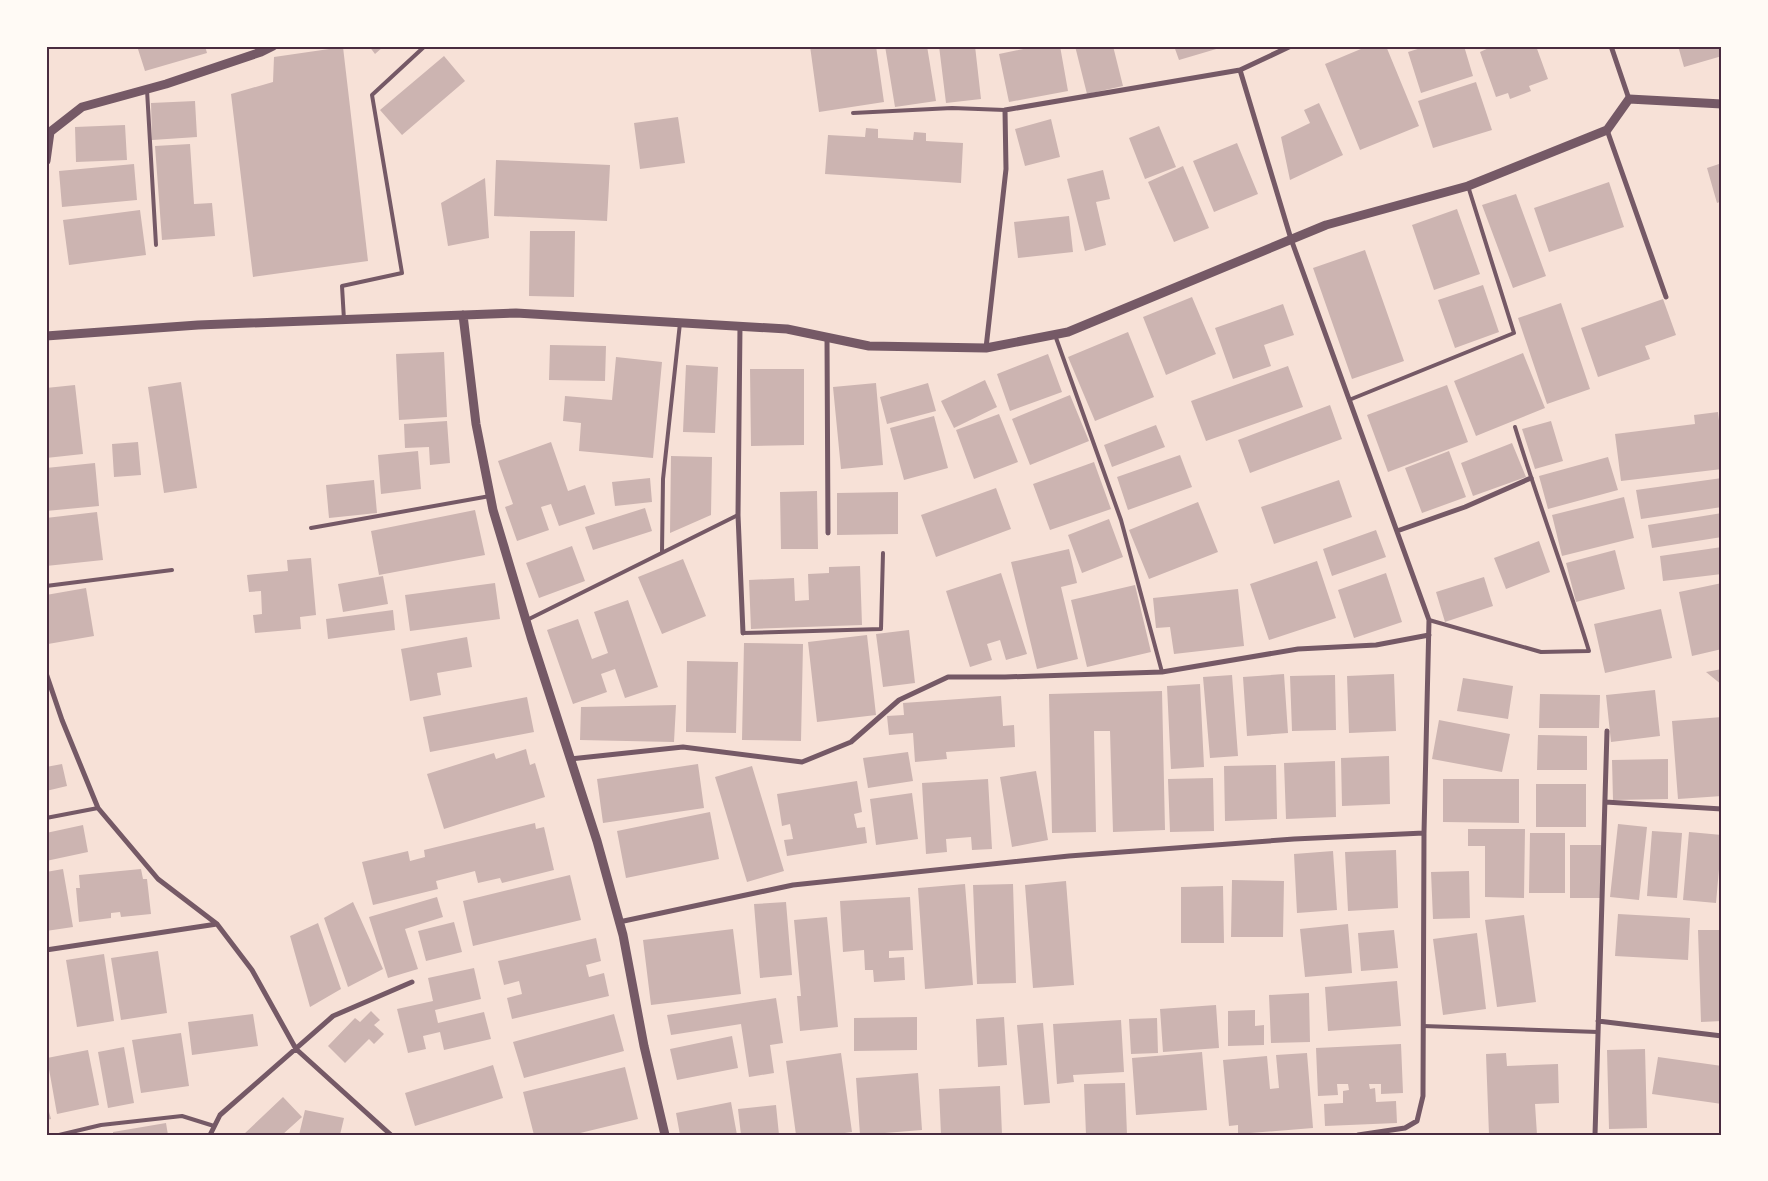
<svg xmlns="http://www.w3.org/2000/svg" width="1768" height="1181" font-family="Roboto,sans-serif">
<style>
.building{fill:#ccb4b1}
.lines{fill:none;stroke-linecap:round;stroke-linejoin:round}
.service{stroke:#755966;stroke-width:4}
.minor{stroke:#755966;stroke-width:5}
.tertiary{stroke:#755966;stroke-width:9}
.neatline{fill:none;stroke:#4a2c40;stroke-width:2}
</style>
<rect width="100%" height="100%" fill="#f7e1d7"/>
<path class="building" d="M137,46H205L207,53L145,71Z
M369,46H384L375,54Z
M810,46H876L884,102L819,112Z
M885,46H927L936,101L895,107Z
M939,46H975L981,99L946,103Z
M1038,46H1060L1068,91L1009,102L999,54Z
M1075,46H1113L1123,86L1087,94Z
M1174,46H1223V47L1179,60Z
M1368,46H1386L1419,126L1360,150L1325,64Z
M1427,46H1464L1473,76L1421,93L1408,52Z
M1493,46H1536L1548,79L1529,86L1531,91L1510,99L1508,93L1496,97L1480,52Z
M1678,46H1722V56L1684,67Z
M343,47L368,261L253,277L231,94L273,82L274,57Z
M444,56L465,81L402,135L380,110Z
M1476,82L1492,130L1433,148L1418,101Z
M195,101L197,137L152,140L151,103Z
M1319,103L1343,155L1290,180L1281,137L1310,123L1304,110Z
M678,117L685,163L640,169L634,123Z
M1051,119L1060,157L1025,166L1015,129Z
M125,125L127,160L76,162L75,127Z
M1159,126L1176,167L1145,179L1129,138Z
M866,128L878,129V138L913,140L914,132L926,133V141L963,143L961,183L825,174L828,135L865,137Z
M1237,143L1258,194L1214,212L1193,161Z
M190,144L194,204L212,203L215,236L162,240L155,146Z
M496,160L610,165L607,221L494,216Z
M1722,163V201L1717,203L1707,168Z
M134,164L137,200L62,207L59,171Z
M1183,166L1209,228L1174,242L1148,182Z
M1103,170L1110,199L1096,202L1106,245L1085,251L1067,179Z
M485,178L489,238L448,246L441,203Z
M1609,182L1624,227L1549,252L1534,208Z
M1516,194L1546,276L1513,288L1482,205Z
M1457,209L1480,274L1434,290L1412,225Z
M140,210L146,255L69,265L63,220Z
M1069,216L1073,252L1018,258L1014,222Z
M530,231H575L574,297L529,296Z
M1365,250L1404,361L1352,379L1313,268Z
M1483,285L1499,332L1455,348L1438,300Z
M1192,297L1216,354L1166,375L1143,317Z
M1663,299L1676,335L1645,346L1650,359L1598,377L1581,328Z
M1561,303L1590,389L1547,404L1518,318Z
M1283,304L1294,335L1264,345L1271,366L1233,379L1215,328Z
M1128,332L1154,397L1095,421L1068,357Z
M550,345L606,346L605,381L549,380Z
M444,352L447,417L399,420L396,354Z
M1523,353L1545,408L1476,436L1454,381Z
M1048,354L1062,392L1010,411L997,374Z
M616,357L662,362L653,458L579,451L581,423L563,421L565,396L612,400Z
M686,365L718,367L715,433L683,432Z
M1288,366L1303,407L1206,441L1191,401Z
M750,369H804V445L751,446Z
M985,380L997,407L954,428L941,401Z
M181,382L197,488L164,493L148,387Z
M876,383L883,465L841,469L833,387Z
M928,383L936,411L887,424L880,397Z
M75,385L83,454L46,458V388Z
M1447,385L1468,442L1388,472L1367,415Z
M1070,395L1089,441L1030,465L1012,419Z
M1330,405L1342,439L1250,473L1238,440Z
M1718,412L1722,447V469L1621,481L1615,434L1695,424L1694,415Z
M999,414L1018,462L974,479L956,430Z
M934,416L948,468L904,480L890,428Z
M447,421L450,463L430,465L429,447L405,448L404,424Z
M1551,421L1563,461L1535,469L1522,429Z
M1156,425L1165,447L1112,467L1104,445Z
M138,442L141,475L114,477L112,444Z
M551,442L568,491L585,485L595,514L559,526L551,504L541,507L549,530L517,541L505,507L513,504L498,461Z
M1512,443L1526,477L1473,496L1461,463Z
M418,451L421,489L381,494L378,455Z
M1449,451L1466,497L1422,513L1405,468Z
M1180,455L1192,487L1128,510L1117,477Z
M671,456L712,457L711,515L670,533Z
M1608,457L1618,490L1548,509L1539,476Z
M1094,462L1111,509L1050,530L1033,484Z
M95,463L99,506L46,511V468Z
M650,478L652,502L615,506L612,482Z
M1722,478V507L1641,519L1636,490Z
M374,480L377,513L329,518L326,485Z
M1339,480L1352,517L1274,544L1261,507Z
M996,488L1011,529L936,557L921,515Z
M817,491L818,549H781L780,492Z
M898,492V534L837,535V493Z
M1624,497L1634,538L1562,556L1552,515Z
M1198,502L1218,552L1149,579L1129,530Z
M645,508L652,531L593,550L585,527Z
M475,510L485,555L379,575L371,531Z
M97,512L103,560L46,566V518Z
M1722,513V537L1652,548L1648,525Z
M1109,519L1123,557L1082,573L1068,535Z
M1376,530L1386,557L1332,576L1323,549Z
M1539,541L1550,572L1506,589L1494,558Z
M572,546L585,581L539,598L526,563Z
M1722,547V574L1663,581L1660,556Z
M1069,549L1077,583L1061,587L1078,659L1037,669L1011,562Z
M1615,550L1625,589L1576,602L1566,563Z
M311,558L316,615L300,617L301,629L255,633L253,615L262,614L261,591L249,592L247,575L288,571L287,560Z
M683,559L706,616L662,634L638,577Z
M1317,561L1336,618L1269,640L1250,584Z
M860,566L862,625L751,629L749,580L794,578L795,601L809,600L808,574L829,573V567Z
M1001,573L1027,654L1006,660L1000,640L987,644L992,660L970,667L946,591Z
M1386,573L1402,622L1354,638L1338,590Z
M383,576L388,604L343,612L338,584Z
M1484,577L1493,606L1445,622L1436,592Z
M495,583L500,619L410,631L405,595Z
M1722,583V649L1692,656L1679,592Z
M1135,585L1151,652L1087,667L1071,600Z
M86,588L94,636L48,644L46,634V595Z
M1238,589L1244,646L1174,654L1170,627L1156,628L1153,598Z
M628,600L658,687L625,698L615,669L601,674L607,692L573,704L547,630L578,619L592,659L608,653L594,612Z
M1661,609L1672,658L1605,673L1594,624Z
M393,610L395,630L328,639L326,619Z
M909,630L915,683L883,687L876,634Z
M867,635L876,715L817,722L808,642Z
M467,637L472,667L437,673L441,695L410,701L401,649Z
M744,643L803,644L801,741L742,740Z
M687,661L738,662L736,733L686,732Z
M1722,669V685L1706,672Z
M1284,674L1288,733L1247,736L1243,677Z
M1394,674L1396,731L1349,733L1347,676Z
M1232,675L1238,756L1210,758L1203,677Z
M1335,675L1336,730L1292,731L1290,676Z
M1463,678L1513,686L1508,719L1457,711Z
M1200,684L1204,767L1171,769L1167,686Z
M1655,690L1660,736L1611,742L1606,695Z
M1162,691L1165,830L1113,832L1110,731H1094L1096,832L1052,833L1049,694Z
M1540,694L1600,695L1599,728H1539Z
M1001,696L1003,726L1014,725L1015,747L946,752L947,759L915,762L913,733L889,735L887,716L904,715L903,703Z
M527,697L534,732L430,752L423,717Z
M676,705L674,742L580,740L581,707Z
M1722,717V796L1678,799L1672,721Z
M1439,720L1510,734L1502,772L1432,759Z
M1538,735L1587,736V770H1537Z
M526,749L530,765L535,763L545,797L444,829L427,774L494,753L496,759Z
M908,752L913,781L868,788L863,758Z
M1389,756L1390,804L1342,806L1341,758Z
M1668,759V799L1613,800L1612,760Z
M1335,761L1336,817L1286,819L1284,763Z
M62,764L67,786L46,791V767Z
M698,764L704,808L603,823L597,779Z
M1276,765L1277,819L1225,821L1224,766Z
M752,766L784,871L747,882L715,777Z
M1036,771L1048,840L1012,847L1000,777Z
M1213,778L1214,831L1170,832L1168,779Z
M988,779L992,849L972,850L971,837L946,839L947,852L926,854L922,783Z
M1443,779H1519V823L1443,822Z
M857,781L862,812L854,814L857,828L865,827L867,843L787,856L784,840L793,839L790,824L782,826L777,794Z
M1536,784H1586V827H1536Z
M912,793L918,839L876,845L870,799Z
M710,812L719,859L626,878L617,831Z
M535,823L536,829L544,827L554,870L502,883L500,878L478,883L475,871L436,881L438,889L373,905L362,862L408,851L410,861L425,857L424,850Z
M1618,824L1647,827L1639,900L1610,897Z
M83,825L88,852L46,861V833Z
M1468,829H1525L1524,898L1485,897V846H1468Z
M1652,831L1682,833L1677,898L1647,896Z
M1689,832L1722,835L1716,903L1683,900Z
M1530,833H1565V893H1529Z
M1570,845H1601V898H1570Z
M1396,850L1398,908L1348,911L1345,852Z
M1333,851L1337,910L1297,913L1294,854Z
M63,869L73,927L46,931V872Z
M141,869L143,879H147L151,914L121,917L120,912L111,913V918L79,922L76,888H80L79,875Z
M1469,871L1470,918L1433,919L1431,872Z
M570,875L581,920L473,946L463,901Z
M1232,880L1284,881L1283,937H1231Z
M1066,881L1074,985L1033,988L1025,885Z
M965,884L973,985L925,989L918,888Z
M1013,884L1016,983L977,984L973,885Z
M1223,886L1224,943H1181V887Z
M437,897L443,917L405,929L418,969L388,978L369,917Z
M910,897L913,950L889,951V958L904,957L905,980L874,982L873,970H865L864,950L843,952L840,901Z
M353,902L383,969L348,987L324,918Z
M786,902L792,975L760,978L754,904Z
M1618,914L1690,918L1688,960L1615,956Z
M1524,915L1536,1002L1497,1007L1485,920Z
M827,917L838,1027L800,1031L797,996H801L794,920Z
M454,922L462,952L426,961L418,931Z
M318,923L341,989L310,1007L290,936Z
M1348,924L1352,973L1305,977L1300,929Z
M733,929L741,994L651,1005L643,940Z
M1394,930L1398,968L1361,971L1358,933Z
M1698,930H1722V1021L1701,1022Z
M1477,933L1486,1009L1443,1015L1433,939Z
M596,938L601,961L586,965L589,977L604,973L609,996L512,1019L507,998L522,994L519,981L504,985L498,961Z
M158,951L167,1013L121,1020L111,958Z
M104,954L114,1021L77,1027L66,960Z
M474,968L481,999L435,1010L438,1023L484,1012L491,1039L444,1050L440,1032L423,1036L426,1049L408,1053L397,1009L433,1001L428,978Z
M1397,981L1401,1026L1328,1031L1325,987Z
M1309,993L1310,1042L1271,1043L1269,995Z
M776,998L783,1043L770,1045L774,1073L749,1077L741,1024L671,1035L667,1015Z
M1216,1005L1219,1048L1163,1052L1160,1009Z
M1255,1010V1026L1264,1025V1045L1228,1046V1011Z
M371,1011L380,1020L374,1025L384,1034L374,1044L369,1039L345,1063L328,1046L355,1018L360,1022Z
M253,1014L258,1046L192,1055L188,1022Z
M614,1014L624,1051L524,1078L513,1042Z
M917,1017V1050L854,1051V1018Z
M1004,1017L1007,1065L978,1067L976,1019Z
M1157,1018L1158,1053L1131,1054L1129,1019Z
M1121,1020L1124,1072L1073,1075L1074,1082L1057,1084L1053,1024Z
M1043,1023L1050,1103L1024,1105L1017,1025Z
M181,1033L189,1086L141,1093L132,1040Z
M732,1036L738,1068L677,1080L670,1049Z
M1401,1044L1403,1093L1381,1094V1084H1369L1370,1089L1375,1088L1376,1102L1396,1101L1397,1123L1325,1126L1324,1104L1343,1103V1091L1349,1090L1348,1084H1337L1338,1095L1318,1096L1316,1048Z
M124,1047L134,1103L108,1108L98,1052Z
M1645,1049L1647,1128L1609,1129L1607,1050Z
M88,1050L99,1105L57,1114L47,1058Z
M1202,1052L1207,1110L1136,1115L1132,1058Z
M841,1053L852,1132L830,1135H796L786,1061Z
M1307,1053L1313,1128L1238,1134V1125L1229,1126L1223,1060L1267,1056L1270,1089L1279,1088L1276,1055Z
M1506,1053L1507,1066L1558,1064L1559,1103L1535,1104L1537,1135H1489L1486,1054Z
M1658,1057L1722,1066V1104L1652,1094Z
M493,1065L503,1098L415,1126L405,1093Z
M625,1067L638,1119L572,1135H534L523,1092Z
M918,1073L922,1130L860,1135L856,1078Z
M1125,1083L1127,1135H1086L1084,1084Z
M1000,1086L1002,1135H941L939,1089Z
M283,1097L302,1117L282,1135H243Z
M46,1101L51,1119L46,1120Z
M731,1102L737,1135H680L676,1113Z
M776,1105L779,1135H741L738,1109Z
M305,1110L344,1118L340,1135H299Z
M166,1123L168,1135H113V1132Z"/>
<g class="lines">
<path class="service" d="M147,90L156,245
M853,113L952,108L1005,110
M344,320L342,286L402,273L372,95L425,46
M1055,335L1121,520L1162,672
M1349,400L1514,333L1468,186
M311,528L490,496
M662,552L663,479L680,323
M46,586L172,570
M527,620L738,515
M1429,620L1541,652L1589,651C1566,576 1538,502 1515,427
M743,633L881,629L883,553
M46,818L98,808
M1423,1026L1598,1032
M59,1135L101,1125L182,1116L214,1126"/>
<path class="minor" d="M1611,46L1629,99
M1240,70L1291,46
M1607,130L1666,297
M740,326L738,515L743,633
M827,338L828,533
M986,348L1006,169L1005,110L1240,70L1291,239L1429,620L1424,833L1423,1096L1417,1121L1405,1128L1358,1135
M1397,531L1465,507L1531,478
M46,673L62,720L98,808L158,879L217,924L252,970L296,1049L391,1135
M570,759L683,747L802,762L851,742L899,700L948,677H1005L1162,672L1298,649L1376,645L1429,635
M1605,802L1722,809
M619,922L793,885L1069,856L1294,839L1424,833
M46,950L217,924
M1598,1021L1722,1036
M210,1135L220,1115L333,1016L412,982
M1595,1135L1607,731"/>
<path class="tertiary" d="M46,161L50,132L82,107L166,84L261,52L273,46
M463,315L476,424L493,510L531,637L597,841L623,935L644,1046L665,1135
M46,336L198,325L516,313L787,329L869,346L986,348L1068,332L1326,225L1468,186L1607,130L1629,99L1722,104"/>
</g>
<rect width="1768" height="1181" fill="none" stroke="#fffaf5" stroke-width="95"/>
<rect x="48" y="48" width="1672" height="1086" class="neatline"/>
</svg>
